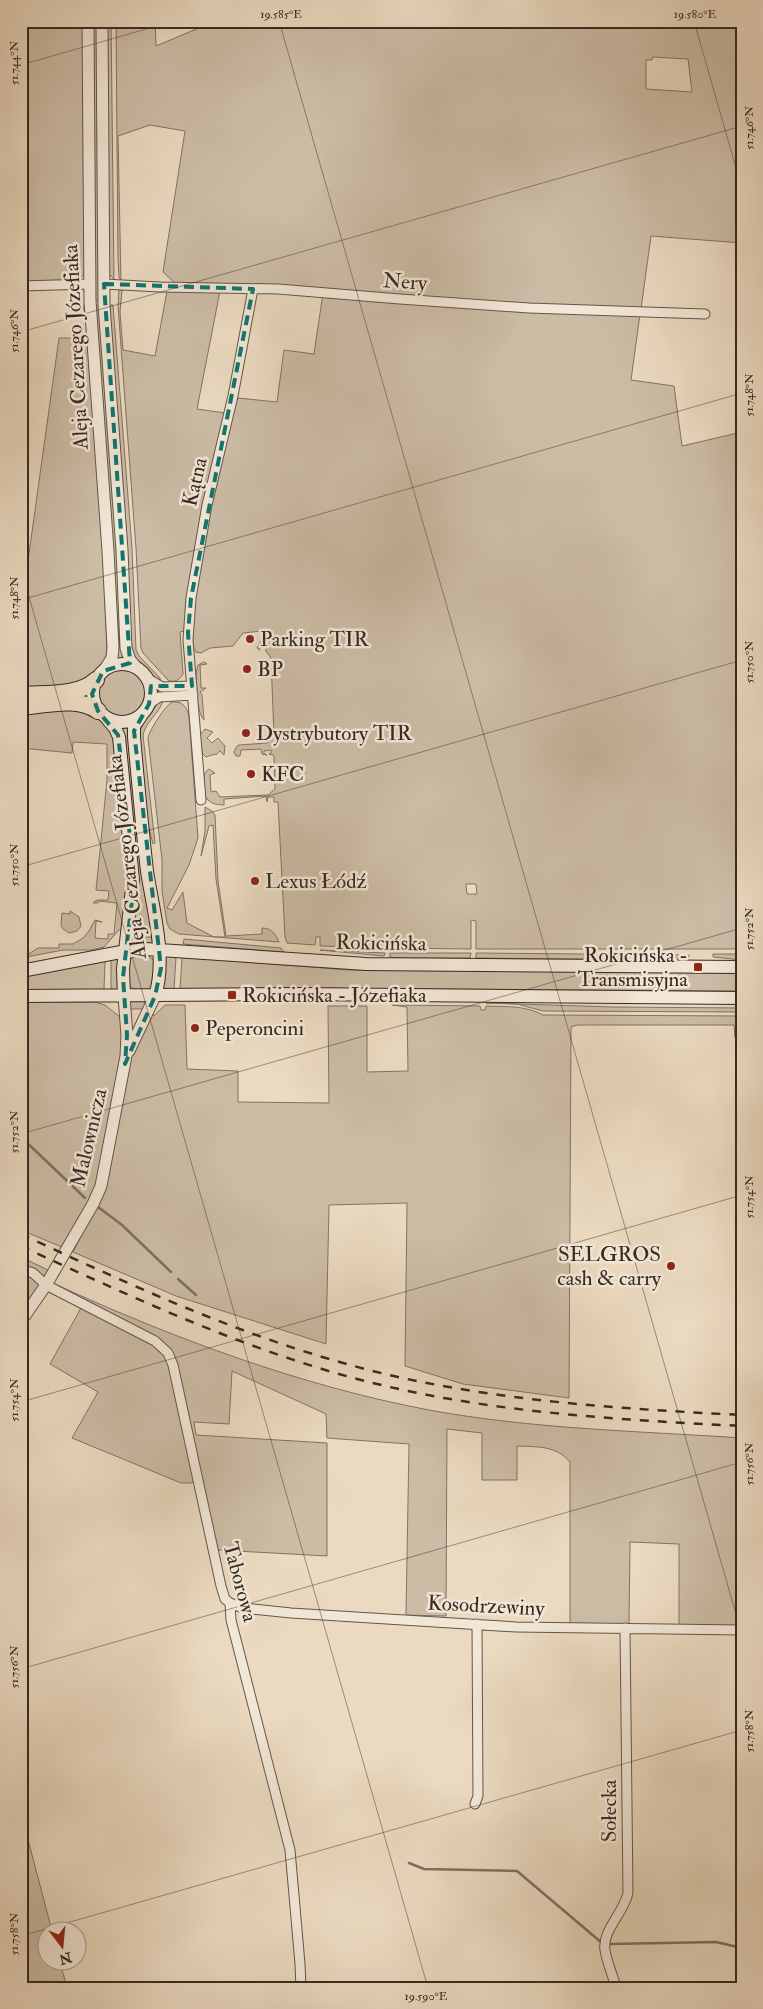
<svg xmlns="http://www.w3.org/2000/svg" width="763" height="2009" font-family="'IM FELL Double Pica',serif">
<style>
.green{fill:#ccbca6;stroke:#817363;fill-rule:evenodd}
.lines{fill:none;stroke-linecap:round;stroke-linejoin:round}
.stream{stroke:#7d7060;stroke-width:2.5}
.minor-casing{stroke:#635648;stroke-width:11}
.tertiary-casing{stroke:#635648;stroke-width:13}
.secondary-casing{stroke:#362a20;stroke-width:14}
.motorway-casing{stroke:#362a20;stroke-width:18}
.minor{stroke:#f2e7d7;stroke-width:9}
.tertiary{stroke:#f2e7d7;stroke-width:11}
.secondary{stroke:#f2e7d7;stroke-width:12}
.motorway{stroke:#ebdac1;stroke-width:16}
.rail{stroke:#362a20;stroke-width:2.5;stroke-dasharray:9 9;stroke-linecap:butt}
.marked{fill:none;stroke:#0f766e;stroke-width:4;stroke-dasharray:10 6;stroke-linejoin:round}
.ticks{fill:none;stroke:#362a20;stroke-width:1;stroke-opacity:0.45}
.poi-dot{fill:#8f2418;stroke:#f2e7d7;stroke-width:2}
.labels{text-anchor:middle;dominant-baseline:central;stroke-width:5;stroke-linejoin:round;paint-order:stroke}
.street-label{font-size:21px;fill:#362a20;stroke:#f2e7d7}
.poi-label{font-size:21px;fill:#362a20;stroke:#f2e7d7;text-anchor:start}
.neatline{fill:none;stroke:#362a20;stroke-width:2}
.ticks-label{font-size:12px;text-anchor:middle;fill:#362a20}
</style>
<rect width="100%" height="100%" fill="#ebdac1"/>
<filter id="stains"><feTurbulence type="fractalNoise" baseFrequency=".004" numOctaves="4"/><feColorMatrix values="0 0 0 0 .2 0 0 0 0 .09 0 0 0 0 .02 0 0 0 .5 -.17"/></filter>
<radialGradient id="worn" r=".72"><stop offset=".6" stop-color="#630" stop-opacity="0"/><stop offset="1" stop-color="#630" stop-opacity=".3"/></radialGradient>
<path class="green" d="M21,21H83L85,271L83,276L77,280L21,283Z
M92,21H97L100,300L95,301Z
M107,21H111L114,279L109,274Z
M116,21H155L156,46L201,27V21H742V243L651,236L641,309L532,306L175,283L163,272L185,131L150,125L118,136L121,281L119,277L118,259ZM653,57L688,59L692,92L646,89V60H652Z
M71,288L74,289L83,306H86L103,551L107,653L104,662L89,678L81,684L21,689V611L59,338H87L86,314L74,290Z
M121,288H127L122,290L120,312L123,350L155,356L167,291H220L197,409L225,413L184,631L180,632L183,674C180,680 174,683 168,680L143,653L141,648L136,548L118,306L119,290Z
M323,293L640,314L631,380L674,386L682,446L742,432V949H476V921L471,920V949L390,948V938L385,939V948L320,946V937H316L315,945L287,943L285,937L278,802H274V797H268L267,802L266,796L224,799V805C218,805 212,804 208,800C201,793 201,773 209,769L215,773L210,775L211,792L216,791L220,797L268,795L275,789L274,757L273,755L269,754L271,753V750L264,751V754L267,755L262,754L261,749L241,750L240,756H236L234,752L237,746L239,745L267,743L274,735L271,658L266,651V644H259L260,650L257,648L265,633L262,631L243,633L233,646L210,648L201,653L196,652C176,629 226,439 235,403L238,398L277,402L284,350L314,354ZM466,884H476L477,894H467Z
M95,305H100L124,659H116Z
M109,305H113L132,548L136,650L139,656L160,678L161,683C153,678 135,660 132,650Z
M204,662L207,664L200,665L201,688H206L200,692L202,695L204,720C196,712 194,675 198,665Z
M98 693a24 24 0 1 1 48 0a24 24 0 1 1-48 0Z
M163,701C159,714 146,721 143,735L155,843L153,844L148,824L138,737C141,726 152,705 163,701Z
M172,702C183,701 187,707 189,717L198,838L189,865L167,908L172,910L183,892L187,923L214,937H225L216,879L213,825L209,826L201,856L205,831V807L212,811L215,815L218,881L226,936L262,934V928C271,928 276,934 279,942L179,934L170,929L167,923L162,891V860L148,738C150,729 165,706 172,702Z
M81,708C93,715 106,724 113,735L128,870L123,929L119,930L104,947L91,950H63L21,958V957L27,955L38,948H59V944H73L83,938L89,931L95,920L102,922L96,921L95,938L108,939V934H114L117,903L99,901L98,903H93L97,900H108L109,891L96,890L107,780V744L73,742L72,753L21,748V712Z
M130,727L151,929L132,930L121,728Z
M205,729L213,732L207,738L212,743L218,738L225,746L224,755L220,751L216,755L215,754L206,757L202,753L200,735Z
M70,911L79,917L81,926L77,931L69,933L63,929L61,925L62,913L70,914Z
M132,937H152L154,944L131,945Z
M184,939L281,948L284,952L183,944Z
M320,950L385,953L384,956Z
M390,953H471L470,958H398L390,957Z
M476,953L689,955V957L670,960L476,958Z
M713,954H742V960L713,957Z
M140,955L149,956L156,963L151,988C144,991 135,991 129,985V961L134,956Z
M165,956L176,957L174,990L163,989Z
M182,957L349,970L742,973V991L291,988L180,989Z
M119,958L118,990H111V959Z
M105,961L104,990H21V977Z
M147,999L145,1009H130L129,1001Z
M21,1002H95L105,1005L120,1017L123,1047L98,1185L64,1248L21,1230Z
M486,1003L613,1007L742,1008V1012L543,1011L517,1004Z
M165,1005H185L187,1069L238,1071V1102L329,1103L328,1006H367V1072L408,1071L407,1007L392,1005L480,1006L481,1010H485L486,1006C505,1007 525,1005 543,1015L742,1016V1038H735L734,1025H577L571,1027L569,1398L463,1384L405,1366L407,1203L329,1205L326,1344L176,1296L73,1252L104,1191L130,1060L150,1015H155Z
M21,1257L50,1271L45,1279L21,1267Z
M21,1272L42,1284L21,1315Z
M57,1285C175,1339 302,1386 429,1410C532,1429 638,1431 742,1438V1627H679V1544L630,1542L629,1625H570V1462C556,1445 536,1447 517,1446V1480H482V1433L447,1429L446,1616L406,1615L409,1444L327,1438L326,1414L232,1371L229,1424L194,1422L196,1435L327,1443V1556L218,1550L170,1349L158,1338Z
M82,1306L137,1333L161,1350L169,1364L195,1480L192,1483H181L72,1438L98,1392L50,1364Z
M21,1813L52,1931L48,1932V1962H60L67,1988H21Z"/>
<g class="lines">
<path class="stream" d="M21,1137L85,1198
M98,1207L122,1225L171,1272
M178,1279L196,1295
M409,1863L424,1869L517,1871L602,1943
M610,1944L716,1942L742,1948"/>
<g class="minor-casing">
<path id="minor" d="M104,284L160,287L278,289L400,299L529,308L705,314
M21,286L90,284
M147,678L162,687L192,686
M149,704L159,697L193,695
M201,800L188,640L191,598L207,505L233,396L253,289
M21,1269L33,1273L46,1285L155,1341L168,1353L173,1365L221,1586L225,1599L230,1603L231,1620L290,1850L300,1964L301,1988
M230,1603L243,1608L291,1613L516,1627L742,1630
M475,1804L478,1796L477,1624
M616,1988C613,1975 607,1963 605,1950C602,1930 624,1913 628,1893L625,1628"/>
</g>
<g class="tertiary-casing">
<path id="tertiary" d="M88,21L90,301L108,551L113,647L112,658L105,669
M102,21L104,305L122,550L126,648L130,660L137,668
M129,1051L155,996
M21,1321L46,1285L93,1204L101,1186L126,1056L127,1035L124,996"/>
</g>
<g class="secondary-casing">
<path id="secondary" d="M93 693a29 29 0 1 1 58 0a29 29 0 1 1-58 0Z
M141,716L134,726V737C138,782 142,826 147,871C153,910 167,958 155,996
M108,720L115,728L119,737L133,880L123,969L124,996
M21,971L126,951L145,949L366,964L742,967
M21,996L299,994L742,998"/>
</g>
<g class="motorway-casing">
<path id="motorway" d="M21,695C44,693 78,697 96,680
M21,707C45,705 78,696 98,711"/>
</g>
<use href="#minor" class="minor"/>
<use href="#tertiary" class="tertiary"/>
<use href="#secondary" class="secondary"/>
<use href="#motorway" class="motorway"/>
<path class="rail" d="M21,1234C143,1291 265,1347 398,1377C512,1402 625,1409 742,1415
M21,1246C123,1293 224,1340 332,1372C465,1411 604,1419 742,1426"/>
</g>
<path class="marked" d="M104,284L253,289L191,598L188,633L192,686H151L149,704L134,731L161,968L155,996L125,1064L127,1035L123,977L132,900L130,837L118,735L98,711L92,694L103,671L130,663Z"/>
<path class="ticks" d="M279,21L742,1635M694,21L742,189M21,65L174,21M21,332L742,126M21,569L428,1988M21,600L742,393M21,867L742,660M21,1134L742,928M21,1402L742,1195M21,1669L742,1462M21,1936L742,1730"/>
<g class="poi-dot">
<circle cx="250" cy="639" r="5"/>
<circle cx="247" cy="669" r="5"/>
<circle cx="246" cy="733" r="5"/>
<circle cx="251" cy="774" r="5"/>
<circle cx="255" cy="881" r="5"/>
<rect x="693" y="962" width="10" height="10" rx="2.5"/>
<rect x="227" y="990" width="10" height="10" rx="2.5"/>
<circle cx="195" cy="1028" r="5"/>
<circle cx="671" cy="1266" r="5"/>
</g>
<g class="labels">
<g class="street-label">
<text transform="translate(405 282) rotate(4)">Nery</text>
<text transform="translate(76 347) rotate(-93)">Aleja Cezarego Józefiaka</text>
<text transform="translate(195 482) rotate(-77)">Kątna</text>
<text transform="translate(127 857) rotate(-97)">Aleja Cezarego Józefiaka</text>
<text transform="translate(381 943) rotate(1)">Rokicińska</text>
<text transform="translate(89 1138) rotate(-77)">Malownicza</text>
<text transform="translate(240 1582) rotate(75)">Taborowa</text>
<text transform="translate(486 1606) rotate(3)">Kosodrzewiny</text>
<text transform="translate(609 1811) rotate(-90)">Sołecka</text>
</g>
<g class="poi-label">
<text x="260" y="639">Parking TIR</text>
<text x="257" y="669">BP</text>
<text x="256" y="733">Dystrybutory TIR</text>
<text x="261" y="774">KFC</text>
<text x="265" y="881">Lexus Łódź</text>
<text x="688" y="955" text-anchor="end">Rokicińska -<tspan x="688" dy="24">Transmisyjna</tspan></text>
<text x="242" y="995">Rokicińska - Józefiaka</text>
<text x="205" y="1028">Peperoncini</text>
<text x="661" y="1254" text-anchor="end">SELGROS<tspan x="661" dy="24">cash &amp; carry</tspan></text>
</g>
</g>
<rect width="763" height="2009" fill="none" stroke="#ebdac1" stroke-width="55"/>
<g transform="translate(62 1946) rotate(164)"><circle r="24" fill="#f2e7d7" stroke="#a79b8e"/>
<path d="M0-4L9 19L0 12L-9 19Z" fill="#8f2418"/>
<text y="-8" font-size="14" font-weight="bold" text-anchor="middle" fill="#362a20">N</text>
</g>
<rect x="28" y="28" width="708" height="1954" class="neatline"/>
<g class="ticks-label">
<text x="281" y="18">19.585°E</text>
<text x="695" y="18">19.580°E</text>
<text transform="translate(14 63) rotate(-90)" y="4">51.744°N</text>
<text transform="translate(749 128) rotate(-90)" y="4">51.746°N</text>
<text transform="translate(14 331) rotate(-90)" y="4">51.746°N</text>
<text transform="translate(749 395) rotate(-90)" y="4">51.748°N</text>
<text transform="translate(14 598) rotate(-90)" y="4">51.748°N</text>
<text transform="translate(749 662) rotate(-90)" y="4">51.750°N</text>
<text transform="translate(14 865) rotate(-90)" y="4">51.750°N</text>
<text transform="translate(749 929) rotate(-90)" y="4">51.752°N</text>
<text transform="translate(14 1132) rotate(-90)" y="4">51.752°N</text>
<text transform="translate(749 1197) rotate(-90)" y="4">51.754°N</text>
<text transform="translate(14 1400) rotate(-90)" y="4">51.754°N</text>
<text transform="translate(749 1464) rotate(-90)" y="4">51.756°N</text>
<text transform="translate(14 1667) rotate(-90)" y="4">51.756°N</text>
<text transform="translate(749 1731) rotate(-90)" y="4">51.758°N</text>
<text transform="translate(14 1934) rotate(-90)" y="4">51.758°N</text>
<text x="426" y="2000">19.590°E</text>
</g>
<rect width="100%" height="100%" filter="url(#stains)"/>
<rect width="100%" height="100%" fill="url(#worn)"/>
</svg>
